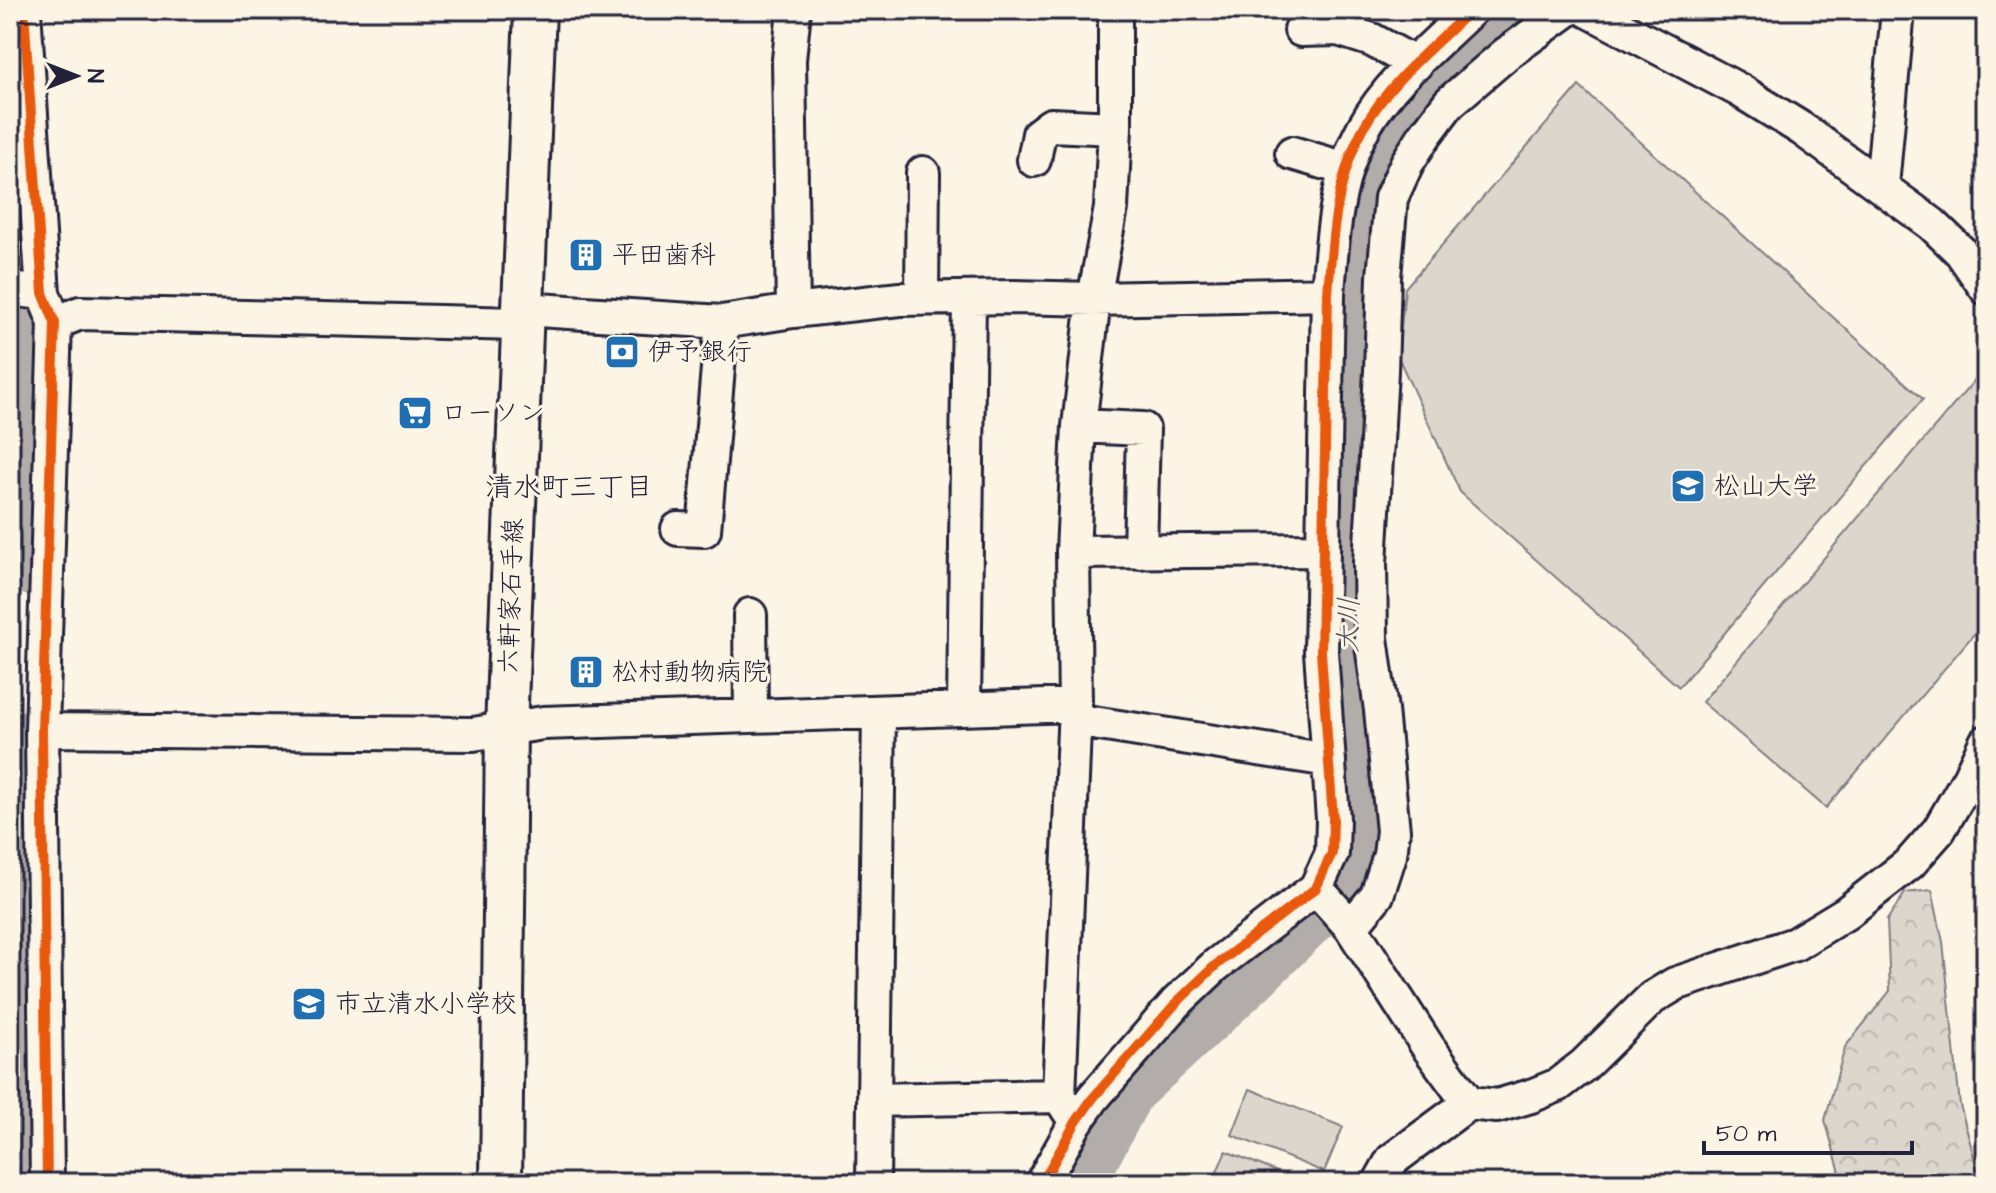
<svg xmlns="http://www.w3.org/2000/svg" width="1996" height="1193" font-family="'Architects Daughter','Klee One',sans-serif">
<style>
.green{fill:#dcd6cc;stroke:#7f7c84;stroke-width:2}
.forest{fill:url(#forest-crowns);stroke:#7f7c84;stroke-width:2}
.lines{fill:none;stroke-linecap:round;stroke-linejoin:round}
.river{stroke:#b2adab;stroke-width:50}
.minor-casing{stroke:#22223b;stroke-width:38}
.major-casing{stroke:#22223b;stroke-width:46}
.minor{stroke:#fcf5e5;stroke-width:32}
.major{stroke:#fcf5e5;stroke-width:40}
.cycleway-casing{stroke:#fcf5e5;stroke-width:15}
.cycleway{stroke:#e8590c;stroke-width:10}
.labels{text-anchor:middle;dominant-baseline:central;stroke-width:6;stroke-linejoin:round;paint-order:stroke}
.poi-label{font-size:26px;fill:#22223b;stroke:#fcf5e5;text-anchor:start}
.street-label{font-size:26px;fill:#22223b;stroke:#fcf5e5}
.neighbourhood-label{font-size:28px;fill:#22223b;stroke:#fcf5e5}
.water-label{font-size:28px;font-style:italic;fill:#545362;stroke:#fcf5e5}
</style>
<defs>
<pattern id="forest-crowns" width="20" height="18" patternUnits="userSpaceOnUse" patternTransform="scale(2)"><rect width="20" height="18" fill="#dcd6cc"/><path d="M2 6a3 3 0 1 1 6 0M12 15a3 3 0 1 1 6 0" fill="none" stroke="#bcb7b0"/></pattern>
</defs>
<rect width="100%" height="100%" fill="#fcf5e5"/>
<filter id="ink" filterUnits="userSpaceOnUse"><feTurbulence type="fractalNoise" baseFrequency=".0125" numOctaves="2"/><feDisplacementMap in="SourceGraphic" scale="16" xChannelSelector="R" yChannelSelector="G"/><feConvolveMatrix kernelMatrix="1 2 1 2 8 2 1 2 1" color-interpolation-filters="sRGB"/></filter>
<g filter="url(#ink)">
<path class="green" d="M1579,86L1923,399L1679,687L1460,492L1398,357L1405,288Z
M1984,369L1986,371V620L1826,808L1702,702Z
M1250,1089L1343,1127L1324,1172L1232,1135Z
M1226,1151L1304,1183H1212Z"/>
<path class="forest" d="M1932,890L1943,942L1960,1105L1980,1179L1985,1183H1843L1825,1120L1845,1047L1890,991L1887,920L1905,893Z"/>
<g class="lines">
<path class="river" d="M13,161L17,260
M32,571L37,323
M23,993L28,735
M23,1023L24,1183
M1081,1183L1129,1092L1251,979L1359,873L1366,837L1348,672L1352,427L1366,202L1411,114L1503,21L1516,10"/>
<g class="minor-casing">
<path id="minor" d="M24,10L43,293L55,323L42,730L47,1183
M1587,10L1739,90L1802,129L1932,224L1961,252L1986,288
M1301,30L1338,29L1372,40L1416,64
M1292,153L1346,169
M1034,160L1039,134L1051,125L1115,128
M1882,186L1898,10
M10,289L43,293
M922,299L923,173
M523,309L722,322L793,311L900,299L1014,297L1094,299L1328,294
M793,311L789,60L794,10
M55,323L80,313L523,324
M1079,426L1143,429L1140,552
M678,529L704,530L722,322
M1073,552L1323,550
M750,615L751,716
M964,709L969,298
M1074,720L1329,760
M42,730L473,734L543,723L1075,705
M1316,888L1351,927L1428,1047L1469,1103
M1351,927L1377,895L1390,855L1393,831L1381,710L1371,638L1370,563L1381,371L1384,277L1391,198L1407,163L1425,135L1449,103L1506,54L1567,10
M874,1100L1059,1096
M1076,1122L1059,1096L1075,705L1073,552L1079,426L1094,299L1111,208L1115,128V10
M873,1183L879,712
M1042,1183L1076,1122L1093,1098L1136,1049L1177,1002L1216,965L1316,888L1332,853L1333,819L1321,652L1328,294C1332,238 1336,177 1364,127C1389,82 1434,46 1471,10
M1379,1183L1392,1160L1469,1103L1497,1106L1531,1096L1558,1085L1584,1065L1652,998L1675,984L1795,944L1846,913L1910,863L1939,830L1969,778L1986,742"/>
</g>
<g class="major-casing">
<path id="major" d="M501,1183L506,729L535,10"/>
</g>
<use href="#minor" class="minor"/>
<use href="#major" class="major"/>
<g class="cycleway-casing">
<path id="cycleway" d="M24,10L43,293L55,323L42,730L47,1183
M1042,1183L1076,1122L1093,1098L1136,1049L1177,1002L1216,965L1316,888L1332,853L1333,819L1321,652L1328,294C1332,238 1336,177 1364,127C1389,82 1434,46 1471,10"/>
</g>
<use href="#cycleway" class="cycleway"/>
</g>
</g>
<defs>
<g id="building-square" transform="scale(1.8)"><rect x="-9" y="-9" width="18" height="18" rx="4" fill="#1f6fb2" stroke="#fcf5e5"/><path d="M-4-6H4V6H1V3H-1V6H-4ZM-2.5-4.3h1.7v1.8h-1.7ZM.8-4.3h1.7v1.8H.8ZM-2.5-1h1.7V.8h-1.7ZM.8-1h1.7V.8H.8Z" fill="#fff"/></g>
<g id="bank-square" transform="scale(1.8)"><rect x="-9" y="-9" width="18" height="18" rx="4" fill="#1f6fb2" stroke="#fcf5e5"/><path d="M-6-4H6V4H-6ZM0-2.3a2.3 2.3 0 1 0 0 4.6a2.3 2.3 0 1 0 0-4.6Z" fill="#fff"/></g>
<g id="supermarket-square" transform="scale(1.8)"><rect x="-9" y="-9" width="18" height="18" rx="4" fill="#1f6fb2" stroke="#fcf5e5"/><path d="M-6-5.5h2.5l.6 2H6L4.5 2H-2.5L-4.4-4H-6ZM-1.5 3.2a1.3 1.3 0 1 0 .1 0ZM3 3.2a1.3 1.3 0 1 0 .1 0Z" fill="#fff"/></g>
<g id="university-square" transform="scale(1.8)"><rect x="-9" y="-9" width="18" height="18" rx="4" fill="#1f6fb2" stroke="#fcf5e5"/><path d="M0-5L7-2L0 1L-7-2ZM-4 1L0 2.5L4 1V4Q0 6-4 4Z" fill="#fff"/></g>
<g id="school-square" transform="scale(1.8)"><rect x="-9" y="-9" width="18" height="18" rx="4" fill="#1f6fb2" stroke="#fcf5e5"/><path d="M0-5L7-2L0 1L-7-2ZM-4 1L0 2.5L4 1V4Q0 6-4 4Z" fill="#fff"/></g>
</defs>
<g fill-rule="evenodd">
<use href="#building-square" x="586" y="255"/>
<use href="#bank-square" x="622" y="352"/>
<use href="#supermarket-square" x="415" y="413"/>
<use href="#university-square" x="1688" y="486"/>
<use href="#building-square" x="586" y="672"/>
<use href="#school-square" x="309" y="1004"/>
</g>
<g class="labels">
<g class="poi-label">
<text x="612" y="255">平田歯科</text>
<text x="648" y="352">伊予銀行</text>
<text x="441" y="413">ローソン</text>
<text x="1714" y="486">松山大学</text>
<text x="612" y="672">松村動物病院</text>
<text x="335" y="1004">市立清水小学校</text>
</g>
<g class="street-label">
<text transform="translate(511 596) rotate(-88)">六軒家石手線</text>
</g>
<g class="neighbourhood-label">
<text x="569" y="487">清水町三丁目</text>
</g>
<g class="water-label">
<text transform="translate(1349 625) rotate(-89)">大川</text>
</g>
</g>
<rect width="1996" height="1193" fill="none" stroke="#fcf5e5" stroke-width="40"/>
<rect x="20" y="20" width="1956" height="1153" fill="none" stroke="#22223b" stroke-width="3" filter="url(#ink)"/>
<g transform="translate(76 76) rotate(90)" stroke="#fcf5e5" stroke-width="6" paint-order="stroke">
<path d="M0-6L14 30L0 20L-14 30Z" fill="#22223b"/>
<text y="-12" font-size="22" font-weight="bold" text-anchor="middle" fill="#22223b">N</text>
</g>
<path d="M1704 1141v12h208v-12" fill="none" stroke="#22223b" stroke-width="4"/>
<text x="1716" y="1141" font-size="24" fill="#22223b" stroke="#fcf5e5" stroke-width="6" paint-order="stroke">50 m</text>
</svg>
